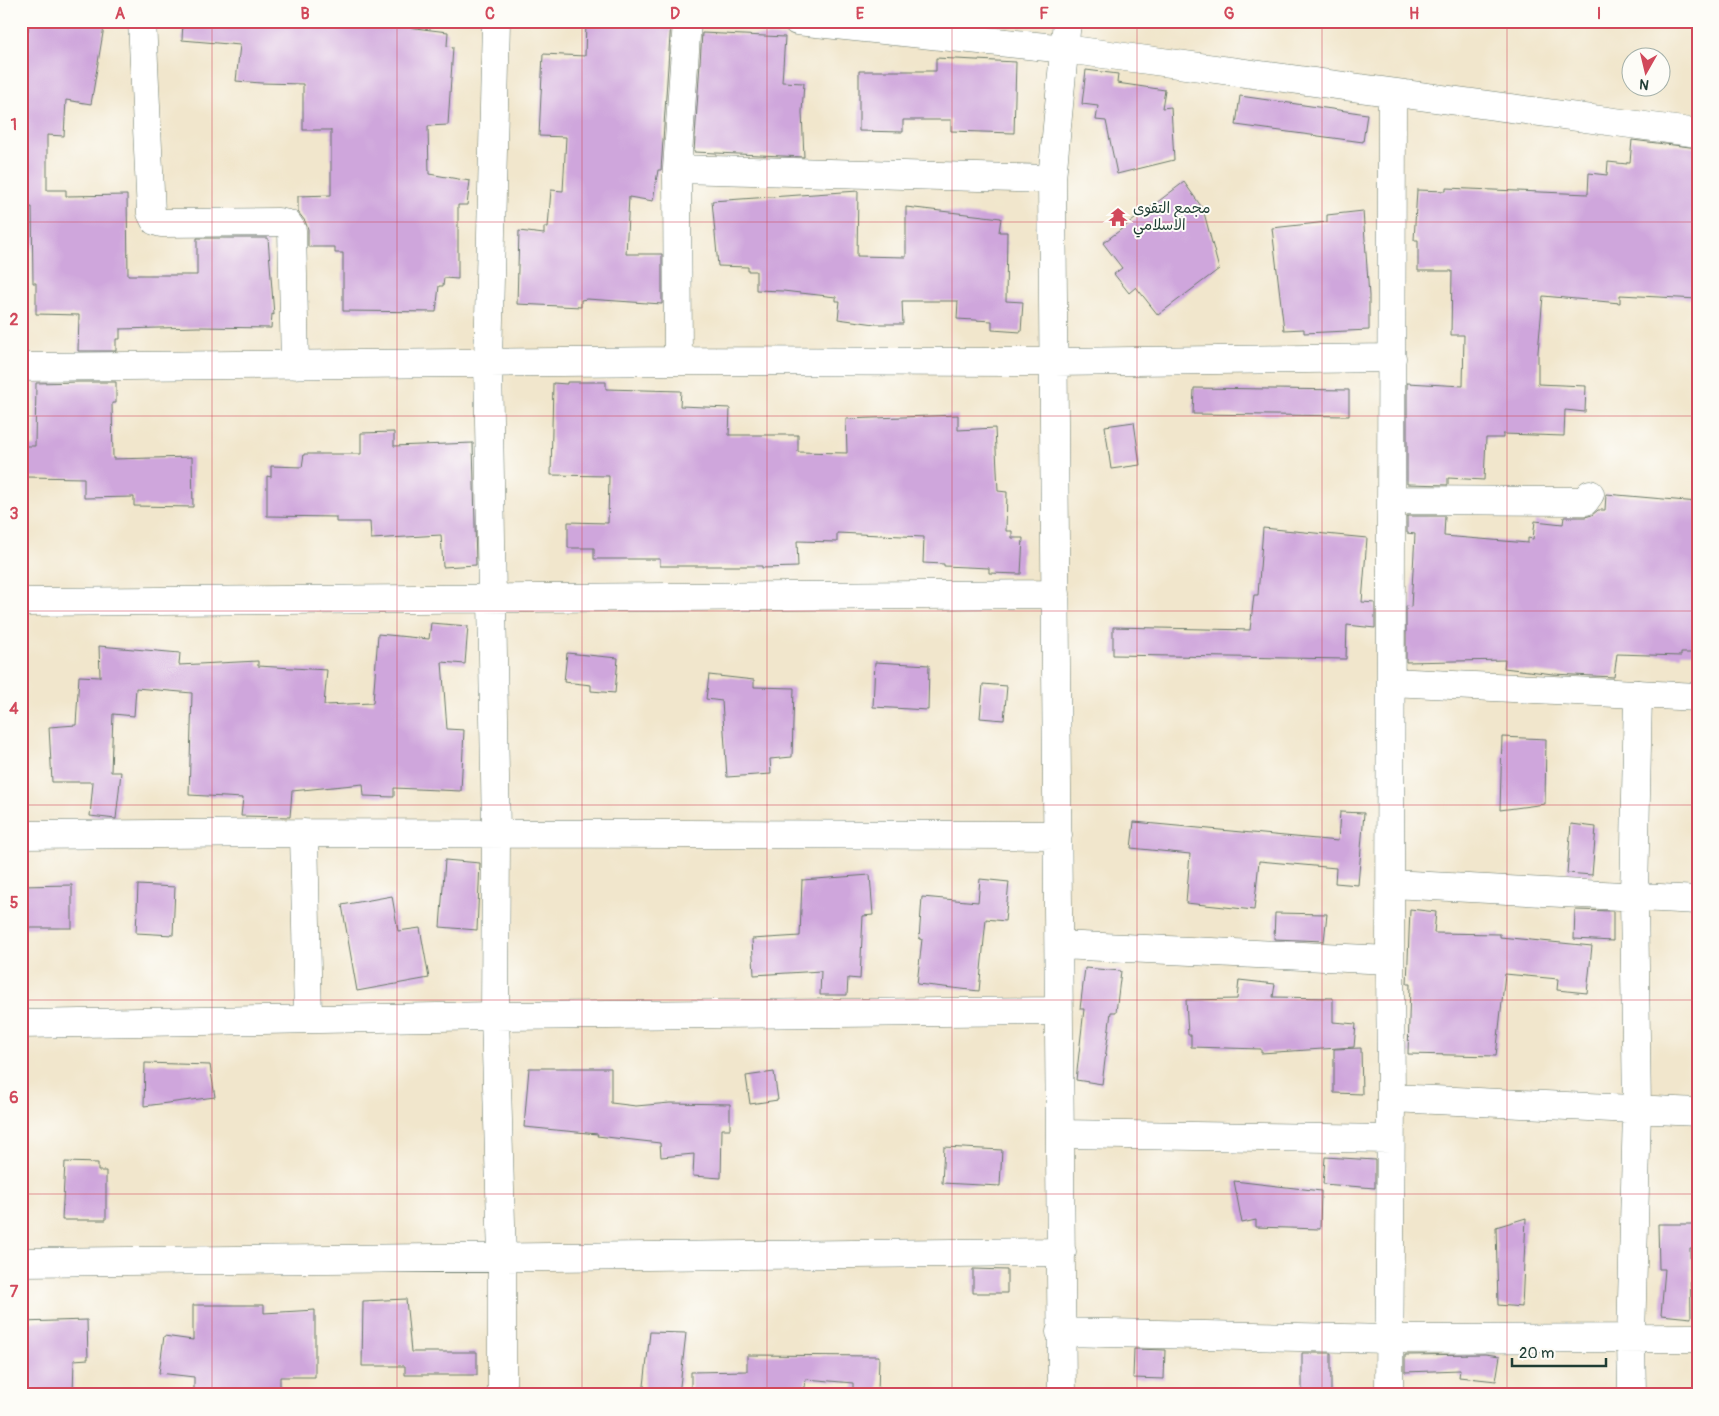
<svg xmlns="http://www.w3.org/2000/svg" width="1719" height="1416" font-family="Pangolin,'Playpen Sans Arabic',sans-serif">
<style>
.building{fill:#cfa6dc}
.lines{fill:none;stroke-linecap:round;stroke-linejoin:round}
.minor-casing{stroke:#687869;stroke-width:29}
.minor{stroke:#fff;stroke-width:28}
.grid{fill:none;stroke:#d1495b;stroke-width:1;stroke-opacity:0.55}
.labels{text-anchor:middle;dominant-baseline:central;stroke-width:4;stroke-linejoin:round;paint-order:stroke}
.poi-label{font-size:15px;fill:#1f3d34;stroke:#fdfcf7;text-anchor:start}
.neatline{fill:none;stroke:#d1495b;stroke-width:2}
.grid-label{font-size:16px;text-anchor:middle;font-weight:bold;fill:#d1495b}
</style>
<rect width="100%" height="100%" fill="#fdfcf7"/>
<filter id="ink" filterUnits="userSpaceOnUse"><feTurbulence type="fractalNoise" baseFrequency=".02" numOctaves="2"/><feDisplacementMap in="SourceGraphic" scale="10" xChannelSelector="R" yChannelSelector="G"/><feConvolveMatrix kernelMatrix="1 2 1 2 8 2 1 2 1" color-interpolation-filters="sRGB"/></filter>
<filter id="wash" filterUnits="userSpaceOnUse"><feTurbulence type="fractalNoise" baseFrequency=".0096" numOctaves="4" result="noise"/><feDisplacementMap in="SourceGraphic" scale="20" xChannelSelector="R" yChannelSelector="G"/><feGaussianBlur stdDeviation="1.12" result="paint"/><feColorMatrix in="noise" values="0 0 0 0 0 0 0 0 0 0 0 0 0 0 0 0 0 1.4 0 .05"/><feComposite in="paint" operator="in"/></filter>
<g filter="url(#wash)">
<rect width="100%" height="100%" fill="#f1e6cc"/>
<g id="blocks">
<path class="building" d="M29,21H105L91,104L66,100L64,136L47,135V190H66V196L127,195L128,275H197V238H268L274,315L272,314L271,328L198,327L120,329V339H116V351H78L79,315L36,314V283H33L32,207L21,208V31L28,32Z
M183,21H389V25L448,32L447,46L453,47L448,125L428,126L429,174L470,181L467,205H458V279L444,278L443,286H439L436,312L343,311V253H335V247H308V229L305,221L298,212V196L331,195V130H303V84L261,83L236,81L240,45L182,40Z
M586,21H671L661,170H658L653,201L629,197L626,254H662V304L587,299L581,300V307L517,304L519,231L544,234V227H548L551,190L563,191L566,137L539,136L543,54L585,56Z
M702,33L785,37L782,82L804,83L802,112L804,157L694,152Z
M936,58L1016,62L1014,133L951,131V120H903V132L859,131V71H936Z
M1086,70L1118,74L1117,83L1165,90L1162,108L1171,107L1174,160L1117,174L1106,121L1096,120L1098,106L1082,104Z
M1240,96L1367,114L1363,142L1236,125Z
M1632,140L1698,148V299L1620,295V303L1543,296L1538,352V384L1586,386L1585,412L1565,410L1564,436L1503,434V438H1486L1484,480L1448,478V485L1407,484V383L1463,386L1464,335H1451L1452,271H1418V240H1414L1417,190L1446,191V188L1588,194L1589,173L1607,175L1608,162L1627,164V162H1630Z
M1184,182L1203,209L1219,269L1158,315L1136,287L1129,293L1114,274L1122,268L1103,243Z
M858,191L857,256L906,257V207L1001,218L999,232H1007L1006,301L1023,302L1021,332L992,330V321L957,319L958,301H902L903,324H875L838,319L840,301H836V297L783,291L756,290V271H748V267L718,266L712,201Z
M1363,211L1369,296V330L1304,333V329L1284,330L1272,228L1327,222V215Z
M78,382H116V403H112L113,459L192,457L193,507L134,506V497L84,498V478L26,477L25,446H35L36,383Z
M567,382H606V389L681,391L680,406L730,408L729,435H798V452L847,453L846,419L958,415V430L995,428L998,491L1007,492L1006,531H1012V538H1023L1021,574L989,573V568L944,566V564L923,563L924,537L837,533V542L797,541L798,567L762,568V566H660V559H594V548H568V522L608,523L609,476L551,475L553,383L567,384Z
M1194,388L1349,390V416L1193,414Z
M1134,422L1140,465L1111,469L1105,426Z
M394,432V446L473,443L476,565L443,567L441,535L371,539L370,522H336V517L267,516V476L271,477V466L302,467L304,454H361V433Z
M1606,494L1698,502V653H1681V656L1617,654L1614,677L1553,674L1504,668L1505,660L1406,662V606L1411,607L1415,534L1407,533V516H1445L1444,536L1528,543V538L1533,539L1535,521L1563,524L1564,517H1585L1592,515L1598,510H1605Z
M1263,528L1367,538L1362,602L1375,603V628L1347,625L1346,659L1113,655V627L1250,630L1254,595H1258Z
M431,623L468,626L465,664L442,662L447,729L464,730L461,791L394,788V797L364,796L363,784L292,791L290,817L241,816L243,798L189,795L192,693L136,688L134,716L113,714L111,772H121L116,819L90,816L93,782H52L49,727L76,725L79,676L100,677L99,646L180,653L179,665L258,661V666L327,670L324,705L373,703L378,634L429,639Z
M567,653L618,658L615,693L591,691V685L564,682Z
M875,662L929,665L928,710L873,707Z
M709,675L754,680V687L794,688L792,757L770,759L771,774L727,777L722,701L706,699Z
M983,684L1007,686L1004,720L980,718Z
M1502,737L1546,739L1545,804L1500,810Z
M1340,812L1364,813L1358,885L1335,883L1336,868L1259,861L1254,910L1186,903L1190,854L1131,848L1134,822L1338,841Z
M1571,824L1596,827L1592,875L1567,873Z
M445,860L480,863L477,930L440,927Z
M870,875L873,915L863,916L860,979L848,978L847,995H820L821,971L754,975L752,939L800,936L802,880Z
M980,879L1009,882L1005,921L986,919L979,991L917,984L922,939H919L922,897L978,902Z
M72,885V928H21V886Z
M138,885L175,887L173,935L136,933Z
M392,896L398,931L420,928L429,978L357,991L342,905Z
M1410,909L1436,912L1434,933L1500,934V937L1592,946L1587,993L1557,990L1558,979L1505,974L1496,1056L1408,1054L1410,984H1407Z
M1575,910L1613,911V941L1574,939Z
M1275,913L1327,914L1324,941L1274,939Z
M1085,968L1121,971L1116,1012H1111L1102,1084L1076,1080L1084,1009H1080Z
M1239,980L1275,984L1273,997L1333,998V1022L1356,1024L1354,1047L1261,1053V1049L1191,1047V1035H1188L1186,1000L1237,999Z
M1361,1048L1362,1094L1334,1093V1049Z
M145,1063L210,1065L215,1097L144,1106Z
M529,1068H611V1103L636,1106L670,1103L730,1104V1129H722L721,1178L693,1176L694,1154L661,1157L660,1143L597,1136L598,1134L524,1127Z
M774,1072L778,1100L750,1104L746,1076Z
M944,1147L1002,1150L1000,1186L942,1183Z
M1325,1157L1375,1160V1188L1323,1184Z
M65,1162L98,1163V1171H106V1220H62Z
M1234,1181L1321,1191L1320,1229L1256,1227V1220L1242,1223Z
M1526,1218L1522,1307L1498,1305L1496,1227Z
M1658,1224H1698V1248H1690L1691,1318L1661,1315L1665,1269H1659Z
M973,1269L1007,1270V1293H973Z
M406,1299L411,1352H477V1375H405V1366H362L363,1301Z
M193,1305H264V1313L315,1310V1377H280V1395H194V1377L159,1373L164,1336L193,1340Z
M87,1320L88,1359L74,1360L73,1395H21V1322Z
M650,1332L686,1333L679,1395H643Z
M1134,1349L1165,1350L1164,1379L1133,1378Z
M1302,1353H1331V1395H1302Z
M1485,1354L1500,1356L1496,1381L1459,1377L1460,1370L1405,1372V1355Z
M747,1355L879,1356L878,1395H853V1383L806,1379L804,1395H691V1372L747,1371Z"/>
</g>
</g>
<g filter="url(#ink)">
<use href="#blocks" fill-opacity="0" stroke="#687869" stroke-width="1"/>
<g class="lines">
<g class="minor-casing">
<path id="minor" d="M142,21L151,213L155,221L161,223L278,222L288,224L292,230L295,365
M496,21L488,362L496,835L495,1016L502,1258V1395
M797,21L1065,49L1698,133
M677,169L1052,179
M678,361L677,169L687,21
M21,367L678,361L1054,362L1392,358
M1391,500L1585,501L1590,494
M21,602L1056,594
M1391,682L1698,697
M304,833L308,1018
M21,835L304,833L1058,835
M1391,884L1698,900
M1059,945L1390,960
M21,1024L495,1016L1059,1011
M1391,1098L1698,1112
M1060,1134L1390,1139
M21,1262L1062,1252
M1060,1332L1390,1339L1698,1338
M1062,1395L1052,179L1067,21
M1389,1395L1391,1098L1390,960L1392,93
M1632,1395L1631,1338L1637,1111L1634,897L1638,694"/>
</g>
<use href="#minor" class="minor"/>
</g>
</g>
<path class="grid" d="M212,21V1395M397,21V1395M582,21V1395M767,21V1395M952,21V1395M1137,21V1395M1322,21V1395M1507,21V1395M21,222H1698M21,416H1698M21,611H1698M21,805H1698M21,1000H1698M21,1194H1698"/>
<defs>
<g id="temple-bare" transform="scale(1.5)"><path d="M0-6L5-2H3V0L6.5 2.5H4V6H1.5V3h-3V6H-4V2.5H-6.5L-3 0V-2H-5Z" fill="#d1495b" stroke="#fdfcf7" stroke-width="2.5" paint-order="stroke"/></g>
</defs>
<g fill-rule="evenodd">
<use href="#temple-bare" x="1118" y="217"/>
</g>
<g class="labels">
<g class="poi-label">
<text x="1133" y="208">مجمع التقوى<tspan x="1133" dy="17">الاسلامي</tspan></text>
</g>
</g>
<rect width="1719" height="1416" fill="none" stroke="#fdfcf7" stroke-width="55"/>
<g transform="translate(1646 72) rotate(188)"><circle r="24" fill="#fdfcf7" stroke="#a4b0a9"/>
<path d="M0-4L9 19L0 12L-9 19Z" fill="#d1495b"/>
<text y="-8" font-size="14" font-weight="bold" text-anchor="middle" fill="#1f3d34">N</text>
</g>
<path d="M1512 1358v8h94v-8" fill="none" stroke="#1f3d34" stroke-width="2.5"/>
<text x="1519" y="1358" font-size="15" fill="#1f3d34" stroke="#fdfcf7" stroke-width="4" paint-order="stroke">20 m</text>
<rect x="28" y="28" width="1664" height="1360" class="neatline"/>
<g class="grid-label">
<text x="120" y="19">A</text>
<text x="305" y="19">B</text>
<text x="490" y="19">C</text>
<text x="675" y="19">D</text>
<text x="860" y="19">E</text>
<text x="1044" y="19">F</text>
<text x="1229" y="19">G</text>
<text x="1414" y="19">H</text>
<text x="1599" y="19">I</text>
<text x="14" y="130">1</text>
<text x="14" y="325">2</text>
<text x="14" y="519">3</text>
<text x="14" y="714">4</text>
<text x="14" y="908">5</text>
<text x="14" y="1103">6</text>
<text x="14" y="1297">7</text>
</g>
</svg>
